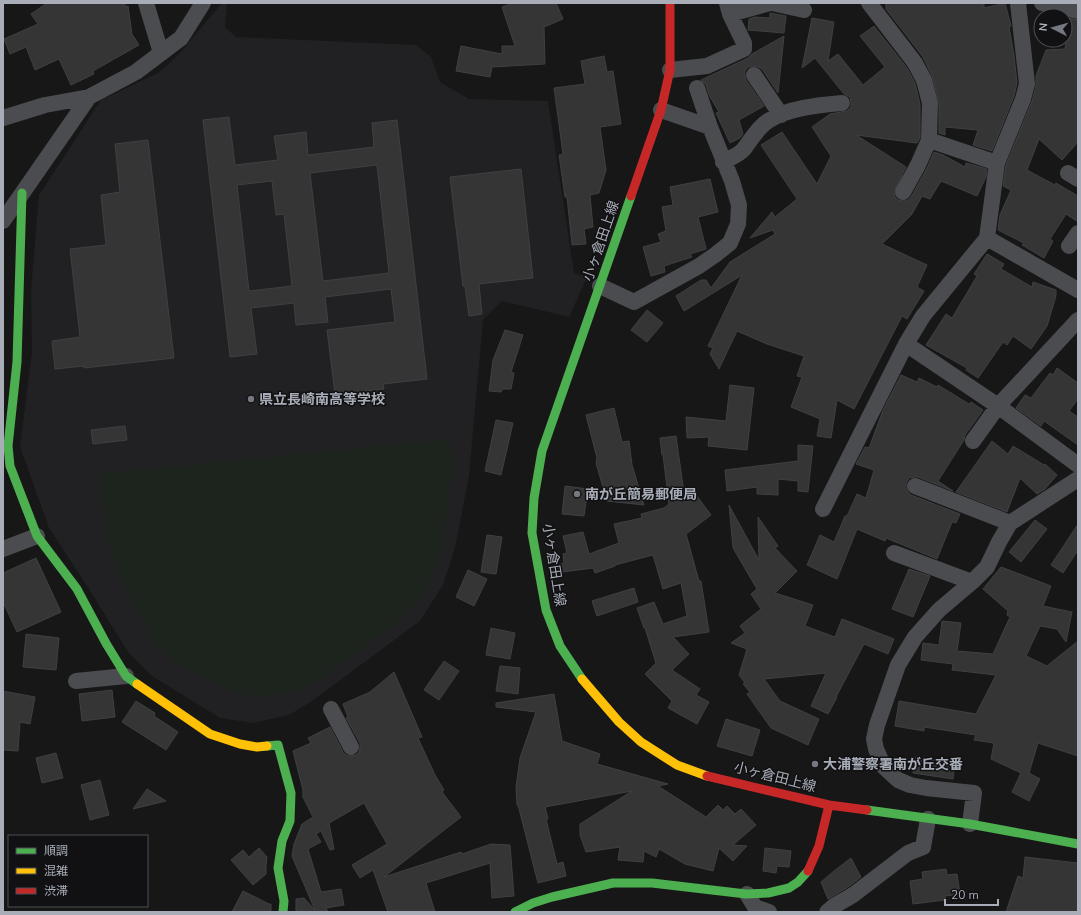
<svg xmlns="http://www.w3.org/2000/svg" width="1081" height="915" font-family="'Nunito Sans','Noto Sans JP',sans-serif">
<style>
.built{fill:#212123}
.green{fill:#1d241e}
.building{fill:#353536;stroke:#3f4043;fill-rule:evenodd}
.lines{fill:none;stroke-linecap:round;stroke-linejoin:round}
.street{stroke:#4b4c50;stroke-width:16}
.fast{stroke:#4caf50;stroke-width:9}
.slow{stroke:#ffc107;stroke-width:9}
.jam{stroke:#c62828;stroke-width:9}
.poi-dot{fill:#757880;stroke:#111113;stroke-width:1.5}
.labels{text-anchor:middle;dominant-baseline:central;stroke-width:3;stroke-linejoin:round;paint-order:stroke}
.street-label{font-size:14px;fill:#a8adb8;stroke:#111113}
.poi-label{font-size:14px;font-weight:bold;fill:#a8adb8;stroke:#111113;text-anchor:start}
</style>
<rect width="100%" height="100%" fill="#171717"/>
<path class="built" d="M222,3H227L225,27L236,37L416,45L431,57L440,82L469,99L548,101L574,273L587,277L569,317L502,301L483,320L469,476L455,548L443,585L420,621L312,701L289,715L253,723L220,718L152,676L128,652L87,586L49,528L20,447L32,352L31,291L39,195L101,100L158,73L178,55Z"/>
<path class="green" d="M450,439L452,468L443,549L423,596L395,624L329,672L307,687L276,696H248L228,688L192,672L172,659L156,645L123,583L110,548L104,513L100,474Z"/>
<path class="building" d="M47,3H125V7L128,6L132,34L139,45L93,71L94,74L71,85L59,59L35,70L26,47L10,54L4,39L38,24L31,14Z
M513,3H556L563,19L544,27L545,64L492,67L490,77L456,71L461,46L502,54V46H515L502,7Z
M886,3H984V8L1005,3L1011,26L1009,27L1014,55L1017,83L1014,96L992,151L973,145L978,130L945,127V135L939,133V103L932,76L923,57L886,9Z
M770,13L786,16L784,33L748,30L749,19L755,17L770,18Z
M812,18L834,22L828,61L838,54L863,85L885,67L860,36L874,26L907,68L915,83L920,104V138L917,143L856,135L906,167L894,192L895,197L898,200L904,201L908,200L911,197L926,170L934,152L943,155L965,167L966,163L987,169L986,177L977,196L941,181L930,199L922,196L912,214L882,244L927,265L917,287L924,291L907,319L902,316L854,409L837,400L831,438L817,436L820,419L791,407L802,377L797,376L804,356L767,344L737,331L719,369L710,354L713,348L708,346L742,275L684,311L676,296L701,280H706L711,288L730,262L775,234L773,230L750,238L772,212L775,217L797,199L761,145L782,132L817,184L831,156L812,127L830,114L847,111L851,107V102L850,97L844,94L815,58L802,68Z
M1068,18L1078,20V142L1062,160L1039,139L1027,170L1055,185L1056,183L1078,196V222L1066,214L1050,239L1053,241L1044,258L1022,245L1024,243L998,230L1000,215L1011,190L1003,186L1006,165L1032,101L1036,86V76L1046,50L1065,49Z
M784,36L778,93L762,69L758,67L754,66L748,67L745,71V76L746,80L764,106L739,120L743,134L740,138L730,143L716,113L719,112L709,95L706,85L701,80L748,58L752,54Z
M604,56L607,72L613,71L621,124L600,127L606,170L599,193L590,195L593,227L584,229L586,244L572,245L567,197H565L559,155L563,154L554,88L585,84L581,61Z
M229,117L235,165L278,160L274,136L306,132L308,155L374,147L372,123L397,120L427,379L383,384L384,389L335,394L327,330L395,322L391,289L325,297L328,322L296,325L294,303L251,308L257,354L230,357L203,120ZM377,165L389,273L323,281L310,173ZM272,181L276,215L284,214L292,286L249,291L237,185Z
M148,140L174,358L84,368V366L55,369L52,341L80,337L70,249L106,245L101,195L120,192L115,144Z
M521,169L533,278L479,284L482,314L469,316L465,286H463L450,177Z
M710,179L718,212L698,217L706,249L690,254L692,257L664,266L665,272L651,276L643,247L661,242L658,234L666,231L662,207L673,205L670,187Z
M987,254L1004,264L1001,269L1032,287L1033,282L1056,290V296L1047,326L1031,349L1013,336L1007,345L1003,342L978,378L966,370L967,368L926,345L946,314L952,318L977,276L974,274Z
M647,310L663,323L647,342L631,330Z
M505,330L523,335L511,372L514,373L511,389H503L501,392L489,391L493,360Z
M1057,368L1078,383V399L1069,411L1078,417V445L1044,421L1041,426L1016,408L1025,395L1031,398L1050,373L1053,375Z
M901,375L917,382L919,378L937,387L938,385L969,404L971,402L983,410L965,435L964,440L938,481L953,491L918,477H914L909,478L906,483V488L908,492L911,495L960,514L956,523L952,522L937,559L886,538L885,541L857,529L837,579L807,565L820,535L834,542L845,516H847L857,494L866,498L874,470L856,464L865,447L869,448L883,410Z
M730,385L754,388L747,450L708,446L709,437L687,438L686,417L726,421Z
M614,408L622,442L629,441L632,465L644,505L607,501L596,463L597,458L586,415Z
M496,420L513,423L501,475L485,471Z
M125,426L127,440L93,444L91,430Z
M676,436L684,493L691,488L711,515L686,534L699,581H701L709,632L673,637L689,654L672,670L700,689L696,695L709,702L697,724L668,708L672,701L645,674L656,663L645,628H644L637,608L654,602L663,624L687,616L681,583L663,589L653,555L615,565V566L595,573L593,568L555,573L553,567L564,563L563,554L567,553L563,536L583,532L589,554L619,543L614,524L642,518L641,514L664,508L669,504L663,455H662L660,438Z
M992,441L1008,454L1013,446L1044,465L1045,464L1057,475L1045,489L1037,494L1020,478L1007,512L956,492Z
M798,445L813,446L808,492L798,491V481L778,479V495L757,494V487L727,491L725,470L798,461Z
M565,486L588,489L584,516L562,514Z
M729,505L759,560L758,517L778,546L775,548L797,571L775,593L813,605L805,626L835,637L842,619L894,639L888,654L864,644L836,697H837L828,714L811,706L826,673L764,679L780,701L819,719L808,745L771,728L747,694L750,692L743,684L745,683L739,675L747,649L731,643L745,633L740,626L761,609L751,594L757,589L733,548Z
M1035,520L1047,529L1021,562L1009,552Z
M1078,524V550L1063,573L1051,565Z
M487,535L502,537L496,574L481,572Z
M36,558L61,612L17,632L3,602V573Z
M1001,567L1051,586L1043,606L1072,612L1066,642L1057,629L1040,626L1026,656L1047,666L1078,641V756L1038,743L1029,773L1040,779L1029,801L1012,792L1021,773L991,759L994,743L974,740L976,735L924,727V731L895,726L899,701L976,714L996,675L952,670L953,664L921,660L923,643L939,645L942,621L961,623L957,651L993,654L1010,617L1007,615L1008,611L983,589Z
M909,569L930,576L913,617L892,609Z
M468,570L487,579L474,606L456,597Z
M634,588L638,602L597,616L592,601Z
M491,628L515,633L510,659L486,655Z
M26,634L59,638L56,670L23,667Z
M444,661L459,671L439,700L424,690Z
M500,666L520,668L518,694L496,691Z
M394,672L422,737L418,738L435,775L444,790L442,792L461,817L384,877L461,852L462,854L491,844L510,845L514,896L492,898L490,863L426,883L435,912H388L373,870L360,878L352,865L387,844L364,803L329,823L334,849L330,850L321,831L316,834L321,842L308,849L321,892L341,889L344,905L326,908L328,912H296V899L304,898L315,910L292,856L294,844L302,824L313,817L303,797V790L293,751L311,743L308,738L330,727L343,752L346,755L350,756L356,755L359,752L360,748V743L346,718L348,717L343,704L370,692Z
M112,690L115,717L82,721L79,694Z
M3,691L35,697L30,724L20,722L18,751L3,750Z
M554,694L562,741L600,754L597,764L668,784L658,786L706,817L718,805L723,810L727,806L735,814L741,809L756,825L733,845L747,846L733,861L719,848L713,871L685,864L659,849L656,857L644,851L643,862L618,860L620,847L586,852L580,835V824L632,791L545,807L548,819H546L557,864L563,862L566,876L538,883L518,805H517L516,787L520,758L536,712L496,707V703Z
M136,701L155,713L154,716L178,732L166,750L122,722Z
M726,719L760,730L752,756L717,746Z
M56,753L63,778L42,783L36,758Z
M915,757L955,763L953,779L913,773Z
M100,780L109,815L90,820L81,785Z
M147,789L166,801L133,809Z
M259,848L267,857L266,866V874L253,885L231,860L243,850L249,857Z
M765,848L791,851L789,867L777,866L776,873L763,871Z
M1025,857L1078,863V898L1077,912H1006L1018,876L1023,878Z
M851,858L861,877L848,887L828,899L821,882L834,871Z
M946,869L947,875L957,874L960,894L945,896V900L913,904L910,881L923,879L922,872Z
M243,891L269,904H271V912H232Z"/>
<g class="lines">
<path class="street" d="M146,3L161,53
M772,3L804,10
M869,3L915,63L924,80L930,103L929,140L918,165L903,192
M1042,3L1078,11
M730,14L770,3
M670,70L707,66L744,49V43L730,14L727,3
M754,75L781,115
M697,88L710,127
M3,118L45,105L89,97L136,72L181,38L203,3
M929,140L997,163
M723,162C730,158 739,155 744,149C751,140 757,128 768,121C787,108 819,105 842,103
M1068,173L1078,179
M3,221L89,97
M987,238L1078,290
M1069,246L1078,233
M600,286L634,302L699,266L715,255L730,243L738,224L739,205L732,181L710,127L661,110
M906,344L998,406L1078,465
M973,441L998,406L1078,320
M915,486L1010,523
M823,509L906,344L923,316L987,238L997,163L1023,99L1027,84L1018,3
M3,549L37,536
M894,553L972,582
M76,681L126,676
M331,709L351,747
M970,824L974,793L926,788L910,785L898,780L884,767L876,749L874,739L877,725L898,665L915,637L939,610L972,582L987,567L999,542L1010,523L1078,479
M747,894L755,907L769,912
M827,912L834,906L853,895L908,853L923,847L928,819"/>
<path class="fast" d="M22,193L17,362L8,446L10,466L37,536L77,589L107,645L126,676L137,684
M582,679L560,646L546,610L532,533L534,498L542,451L631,196
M267,746L278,745L291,793L290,821L282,841L278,868L284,901L283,912
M867,810L970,824L1078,844
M515,912L533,903L552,897L613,883H652L746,894L768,893L789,888L798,882L808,871"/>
<path class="slow" d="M582,679L619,722L641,742L677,765L707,776
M137,684L210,734L240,744L257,747L267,746"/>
<path class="jam" d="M631,196L661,110L670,70V3
M707,776L829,805L867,810
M808,871L819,846L829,805"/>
</g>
<g class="poi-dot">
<circle cx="251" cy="399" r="4"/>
<circle cx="577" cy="494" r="4"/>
<circle cx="815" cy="764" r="4"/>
</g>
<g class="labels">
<g class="street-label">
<text transform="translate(601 241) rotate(-71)">小ヶ倉田上線</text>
<text transform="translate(554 565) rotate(81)">小ヶ倉田上線</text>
<text transform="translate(775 777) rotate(14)">小ヶ倉田上線</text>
</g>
<g class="poi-label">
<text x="259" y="399">県立長崎南高等学校</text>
<text x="585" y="494">南が丘簡易郵便局</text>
<text x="823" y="764">大浦警察署南が丘交番</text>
</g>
</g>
<rect width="1081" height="915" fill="none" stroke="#a8adb8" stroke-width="8"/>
<rect x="8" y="835" width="140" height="72" fill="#111113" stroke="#4d4f55"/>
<rect x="16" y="848" width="20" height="6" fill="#4caf50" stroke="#4d4f55"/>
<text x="44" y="855" font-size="12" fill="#a8adb8">順調</text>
<rect x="16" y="868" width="20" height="6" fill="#ffc107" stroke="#4d4f55"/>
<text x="44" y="875" font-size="12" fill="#a8adb8">混雑</text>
<rect x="16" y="888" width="20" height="6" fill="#c62828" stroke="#4d4f55"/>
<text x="44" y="895" font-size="12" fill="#a8adb8">渋滞</text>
<g transform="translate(1053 28) rotate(276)"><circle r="19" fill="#111113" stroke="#4d4f55"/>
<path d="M0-3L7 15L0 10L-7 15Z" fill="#757880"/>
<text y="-6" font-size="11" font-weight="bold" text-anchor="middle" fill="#a8adb8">N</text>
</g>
<path d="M945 899v6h53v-6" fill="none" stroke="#a8adb8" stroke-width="2"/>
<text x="951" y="899" font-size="12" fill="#a8adb8" stroke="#111113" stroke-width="3" paint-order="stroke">20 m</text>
</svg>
